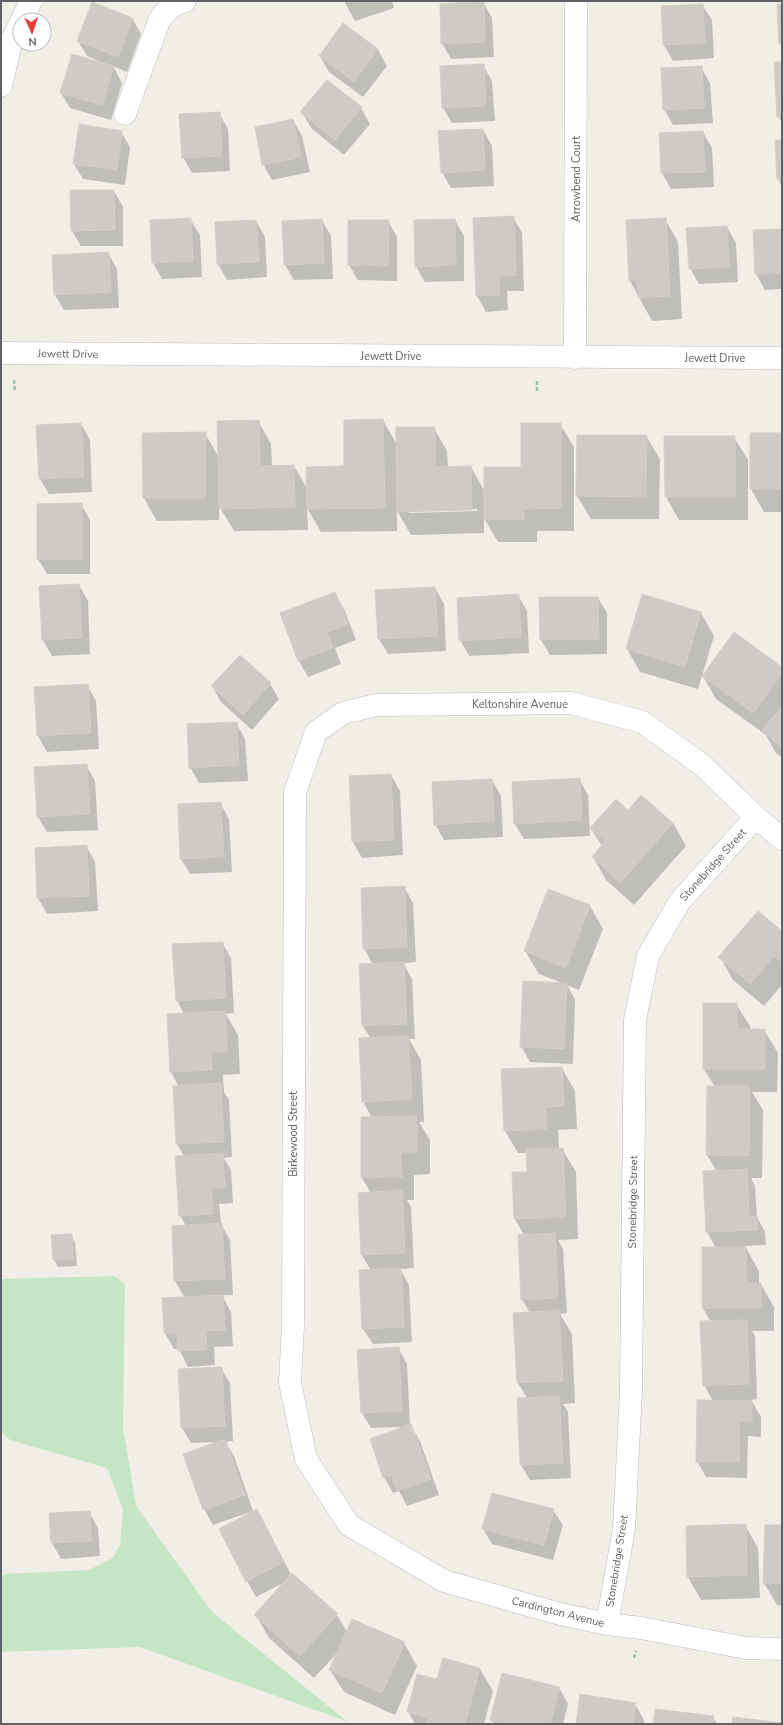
<svg xmlns="http://www.w3.org/2000/svg" width="783" height="1725" font-family="'Nunito Sans',sans-serif">
<style>
.green{fill:#c4e6c4}
.shadow{fill:#0003;fill-rule:evenodd}
.building{fill:#cecac6;stroke:#d5cfc5}
.lines{fill:none;stroke-linecap:round;stroke-linejoin:round}
.minor-casing{stroke:#b9bcc0;stroke-width:23}
.path{stroke:#9bc5a7;stroke-width:2.5;stroke-dasharray:4 2;stroke-linecap:butt}
.minor{stroke:#fff;stroke-width:22}
.labels{text-anchor:middle;dominant-baseline:central;stroke-width:3;stroke-linejoin:round;paint-order:stroke}
.street-label{font-size:11px;fill:#5e6266;stroke:#fff}
</style>
<rect width="100%" height="100%" fill="#f0eee6"/>
<path class="green" d="M114,1276L125,1284L123,1427L136,1506L213,1613L348,1722L140,1647L1,1652V1577L4,1574L89,1570L113,1558L120,1545L123,1509L107,1468L10,1440L1,1431V1279Z"/>
<path class="shadow" d="M344,1H392L394,8L355,21Z
M483,2L492,18L494,57L451,59L442,43Z
M702,5L712,20L714,58L673,61L664,45L662,7Z
M132,18L141,34L127,72L113,66L122,83L111,120L70,108L61,93L103,63L87,56L78,41Z
M343,25L378,50L387,66L363,97L329,72L320,56Z
M782,63V123L778,116Z
M483,65L492,81L495,121L452,123L443,108Z
M701,67L710,83L713,123L673,125L664,109Z
M361,108L370,124L344,155L311,128L302,112Z
M219,113L228,129L230,171L192,173L183,157Z
M293,120L302,136L310,172L272,180L263,164Z
M483,130L492,146L494,186L451,188L442,172Z
M121,132L130,147L125,185L83,179L74,164Z
M703,132L712,148L714,187L671,189L662,173L660,134Z
M776,141H782V186L778,179Z
M114,191L123,207V246H81L72,231Z
M513,217L522,233L524,291H507L508,310L486,312L477,296Z
M190,219L200,235L202,277L162,279L153,263L151,221Z
M665,219L678,242L682,319L652,321L630,281Z
M322,220L331,236L333,279L294,280L285,265Z
M455,220L464,236V281L425,282L416,266Z
M256,221L265,237L267,277L227,280L218,264Z
M388,221L397,237V281L358,280L349,265Z
M727,227L736,243L738,282L699,284L690,268Z
M782,230V289L765,290L756,274L754,231Z
M108,253L117,269L119,308L64,310L55,295Z
M383,420L397,445L434,428L447,451L448,468L471,467L485,492L522,468L560,424L574,447V531H537V542H498L484,518V533L411,535L397,511V531L321,532L307,508L308,530L234,531L219,506V520L157,521L144,498L205,433L219,458L258,421L271,444L272,466H294L308,490L345,467ZM477,509V511L409,513V511Z
M81,424L90,440L92,492L49,494L40,479Z
M751,434H782V512H764L751,489Z
M578,436H646L660,459L659,519H591L577,496Z
M665,436L734,437L748,460V520H679L666,497Z
M81,504L90,520V574H47L38,559Z
M79,585L88,601L90,654L52,656L43,640L40,587Z
M435,588L444,604L446,651L388,654L379,639Z
M335,593L344,609L356,640L335,648L341,664L308,677L299,661L281,614Z
M518,595L527,611L529,653L469,656L460,640Z
M643,596L701,613L714,636L698,689L640,672L627,649Z
M598,598L607,613V654L550,655L541,640Z
M240,656L270,684L279,699L252,730L221,702L212,686Z
M782,668V758L776,753L766,735L716,699L703,676Z
M87,685L96,701L99,749L47,752L38,736Z
M236,723L245,739L248,781L199,783L190,767Z
M86,765L95,781L98,830L47,832L38,817Z
M391,775L400,791L403,855L362,858L353,842Z
M579,779L588,795L590,836L524,839L515,824Z
M492,780L501,796L503,837L444,840L435,824Z
M220,803L229,819L232,872L190,874L181,859Z
M628,811L673,823L686,846L634,905L606,880L593,857L602,846L591,829Z
M86,846L95,862L98,911L47,914L38,898Z
M404,887L413,903L416,962L403,963L412,979L415,1039H409L421,1060L424,1122H419L430,1140V1174L414,1175V1200H407L411,1207L414,1268L400,1269L409,1285L412,1342L373,1344L363,1329L371,1271L362,1255L371,1193L362,1178L372,1118L363,1101L371,1039L363,1026L373,965L364,948Z
M549,890L590,906L603,929L579,990L567,985L575,999L573,1064L530,1062L521,1046L562,983L539,974L525,951Z
M782,933V985L764,1006L733,980L720,957Z
M222,943L231,958L234,1013L226,1014L238,1035L240,1074L223,1075L224,1092L229,1100L232,1157L224,1158L231,1170L233,1203L219,1204L221,1224L230,1240L233,1295H222L231,1312L233,1346L214,1347L215,1365L188,1367L179,1349H174L165,1333L164,1299L185,1298L175,1281L173,1227L186,1226L180,1215L184,1156L177,1144L179,1087L171,1072L168,1015L184,1014L177,1000Z
M736,1004L750,1026V1030H764L778,1053L777,1092H752L763,1110L762,1178H751L755,1186L757,1217L765,1232L766,1245L745,1246L759,1271V1284H761L774,1307V1331H752L755,1336L757,1399L751,1400L761,1417V1437L748,1436L747,1478L706,1477L697,1461L713,1401L704,1385L711,1322L703,1308V1248H716L707,1232L705,1172H717L707,1155L708,1087H715L704,1069Z
M562,1068L575,1091L577,1129L558,1130L559,1149H562L576,1172L578,1239L558,1240L563,1249L567,1313L560,1314L572,1334L575,1403L563,1404L568,1412L571,1478L530,1480L521,1465L527,1398L518,1383L530,1313L522,1299L524,1235L515,1219L528,1173L527,1153H518L505,1131Z
M71,1235L75,1243L77,1266L58,1267L54,1260Z
M398,1348L407,1364L410,1425L420,1441L439,1495L407,1506L399,1491L393,1493L384,1477L405,1427L371,1428L362,1413Z
M221,1368L230,1383L233,1441L225,1442L234,1456L253,1511L213,1525L204,1509L218,1442L191,1443L182,1428Z
M553,1510L563,1525L553,1560L492,1544L483,1529Z
M89,1512L98,1528L100,1556L61,1559L52,1543Z
M745,1525L758,1548L760,1598L701,1600L688,1577Z
M266,1526L291,1575L292,1574L337,1615L347,1632L404,1643L417,1666L395,1715L344,1692L330,1670L338,1652L314,1678L269,1638L256,1615L285,1582L256,1597L247,1581Z
M782,1526V1606L777,1605L764,1583Z
M480,1669L493,1691L484,1724H415L408,1711L438,1680Z
M559,1688L568,1704L563,1724H494L491,1719Z
M635,1704L644,1720V1724H577Z
M713,1717L717,1724H654Z"/>
<path class="building" d="M484,1L485,42L441,44L440,4Z
M92,2L133,18L118,57L77,41Z
M703,4L705,43L663,45L661,6Z
M777,4H782V44H779Z
M343,23L378,49L354,82L319,56Z
M72,54L114,66L102,105L60,93Z
M774,62H782V116L777,117Z
M484,64L486,106L442,108L440,66Z
M702,66L704,108L663,110L661,68Z
M327,80L362,107L335,140L300,112Z
M220,112L222,156L182,158L179,114Z
M293,119L301,157L262,165L255,127Z
M79,124L122,131L117,170L73,164Z
M483,129L485,170L441,173L438,131Z
M703,131L705,172L661,173L659,133Z
M775,140H782V179H777Z
M70,190H114L115,230L71,231Z
M514,216L516,275L499,276V295L476,296L473,218Z
M191,218L193,261L152,263L150,220Z
M666,218L670,296L638,298L637,280L629,281L626,220Z
M322,219L324,263L284,265L282,221Z
M455,219L456,265L415,267L414,220Z
M256,220L259,262L217,264L215,222Z
M348,220H389L388,266L348,265Z
M727,226L729,267L689,269L686,228Z
M782,229V273L755,274L753,230Z
M109,252L111,292L54,295L52,255Z
M383,419L385,508L307,509L306,467L344,466V420Z
M259,420L260,466L294,465L295,507L219,509L217,421Z
M81,423L84,477L39,479L36,425Z
M521,423H561V508L524,509V519L484,520V467H521Z
M396,427H435V467L471,466L472,510L397,512Z
M206,432V498H143L142,433Z
M750,433H782V489H750Z
M577,435H647L646,497L576,496Z
M664,436H735V497H665Z
M82,503V559H37V504Z
M79,584L82,638L42,640L39,586Z
M435,587L438,636L378,639L375,590Z
M335,592L348,624L327,632L333,648L298,661L280,613Z
M519,594L521,637L459,641L457,598Z
M642,594L701,612L685,667L626,649Z
M539,597H598L599,639L540,640Z
M734,632L782,667V673L753,713L702,676Z
M240,655L271,683L243,715L211,686Z
M88,684L91,733L37,736L34,687Z
M782,707V748L762,730Z
M237,722L239,765L189,768L187,724Z
M87,764L90,814L37,817L34,767Z
M391,774L394,840L352,842L349,776Z
M580,778L582,820L514,824L512,782Z
M492,779L494,821L434,825L432,782Z
M641,795L673,823L620,883L592,857L605,841L590,828L616,799L628,810Z
M221,802L224,857L180,859L178,804Z
M87,845L89,896L37,898L35,848Z
M405,886L407,947L363,949L361,888Z
M548,889L590,905L566,968L524,951Z
M758,911L782,931V962L774,956L750,984L718,957Z
M223,942L226,998L176,1001L172,944Z
M404,962L407,1024L362,1026L359,964Z
M523,981L567,983L564,1049L520,1047Z
M703,1003H737V1029H765V1069H703Z
M225,1011L227,1052H211L212,1070L170,1072L167,1014Z
M408,1036L412,1099L362,1102L359,1038Z
M562,1067L564,1106L546,1107V1129L504,1131L501,1069Z
M221,1083L224,1142L176,1144L173,1086Z
M707,1086H750L749,1156L706,1155Z
M417,1116V1152H401L402,1177L361,1178V1117Z
M563,1148L566,1217L514,1219L512,1172H527L526,1149Z
M223,1153L225,1188H211L213,1214L179,1216L175,1156Z
M747,1169L749,1216H757V1230L706,1232L703,1171Z
M402,1190L405,1253L361,1255L358,1193Z
M222,1223L225,1279L174,1281L172,1226Z
M555,1233L558,1298L521,1300L518,1235Z
M72,1234L73,1259L53,1260L51,1235Z
M702,1247H746V1283H761V1308H702Z
M401,1268L404,1327L362,1329L359,1270Z
M223,1295L225,1330L206,1331L207,1350L178,1351L177,1333H164L162,1298Z
M559,1310L563,1381L517,1383L513,1313Z
M747,1320L749,1384L703,1386L700,1321Z
M399,1347L402,1411L361,1413L357,1350Z
M222,1367L225,1426L181,1428L178,1369Z
M559,1396L563,1463L520,1465L517,1398Z
M697,1400L752,1401V1421H739V1462H696Z
M411,1424L431,1479L397,1491L392,1475L383,1478L370,1439Z
M225,1439L245,1495L203,1510L183,1454Z
M492,1493L554,1509L544,1545L482,1529Z
M257,1509L284,1562L246,1582L219,1529Z
M90,1511L91,1541L51,1543L49,1513Z
M746,1524L747,1575L687,1577L686,1526Z
M765,1525H782V1583H763Z
M292,1573L338,1614L300,1656L254,1615Z
M352,1619L405,1642L382,1693L329,1670Z
M443,1658L480,1668L465,1724H426L428,1718L407,1712L417,1674L437,1679Z
M502,1673L560,1687L550,1724H508L490,1720Z
M580,1694L636,1703L633,1724H576Z
M655,1709L714,1716L713,1724H653Z
M733,1717L782,1723V1724H732Z"/>
<g class="lines">
<g class="minor-casing">
<path id="minor" d="M22,20L31,1
M1,86L11,42L20,24
M125,114L159,21C166,9 173,5 185,1
M1,353L782,358
M575,358L576,1
M782,839L756,817L702,765L642,722L571,703L376,705L343,713L316,732L295,792L293,1325L290,1383L306,1459L349,1525L444,1581L560,1614L607,1624L641,1628L746,1648L782,1649
M607,1624L624,1529L631,1390L635,1020L648,956L680,901L756,817"/>
</g>
<path class="path" d="M14,380L15,391
M537,381V392
M1,401H2
M634,1658L636,1651"/>
<use href="#minor" class="minor"/>
</g>
<g class="labels">
<g class="street-label">
<text transform="translate(576 179) rotate(-90)">Arrowbend Court</text>
<text transform="translate(68 354) rotate(1)">Jewett Drive</text>
<text x="391" y="356">Jewett Drive</text>
<text x="715" y="358">Jewett Drive</text>
<text x="520" y="704">Keltonshire Avenue</text>
<text transform="translate(713 865) rotate(-48)">Stonebridge Street</text>
<text transform="translate(293 1134) rotate(-90)">Birkewood Street</text>
<text transform="translate(633 1202) rotate(-89)">Stonebridge Street</text>
<text transform="translate(617 1561) rotate(-81)">Stonebridge Street</text>
<text transform="translate(558 1612) rotate(14)">Cardington Avenue</text>
</g>
</g>
<rect width="783" height="1725" fill="none" stroke="#5e6266" stroke-width="4"/>
<g transform="translate(32 32) rotate(177)"><circle r="19" fill="#ffffff" stroke="#bfc0c2"/>
<path d="M0-3L7 15L0 10L-7 15Z" fill="#e64036"/>
<text y="-6" font-size="11" font-weight="bold" text-anchor="middle" fill="#5e6266">N</text>
</g>
</svg>
